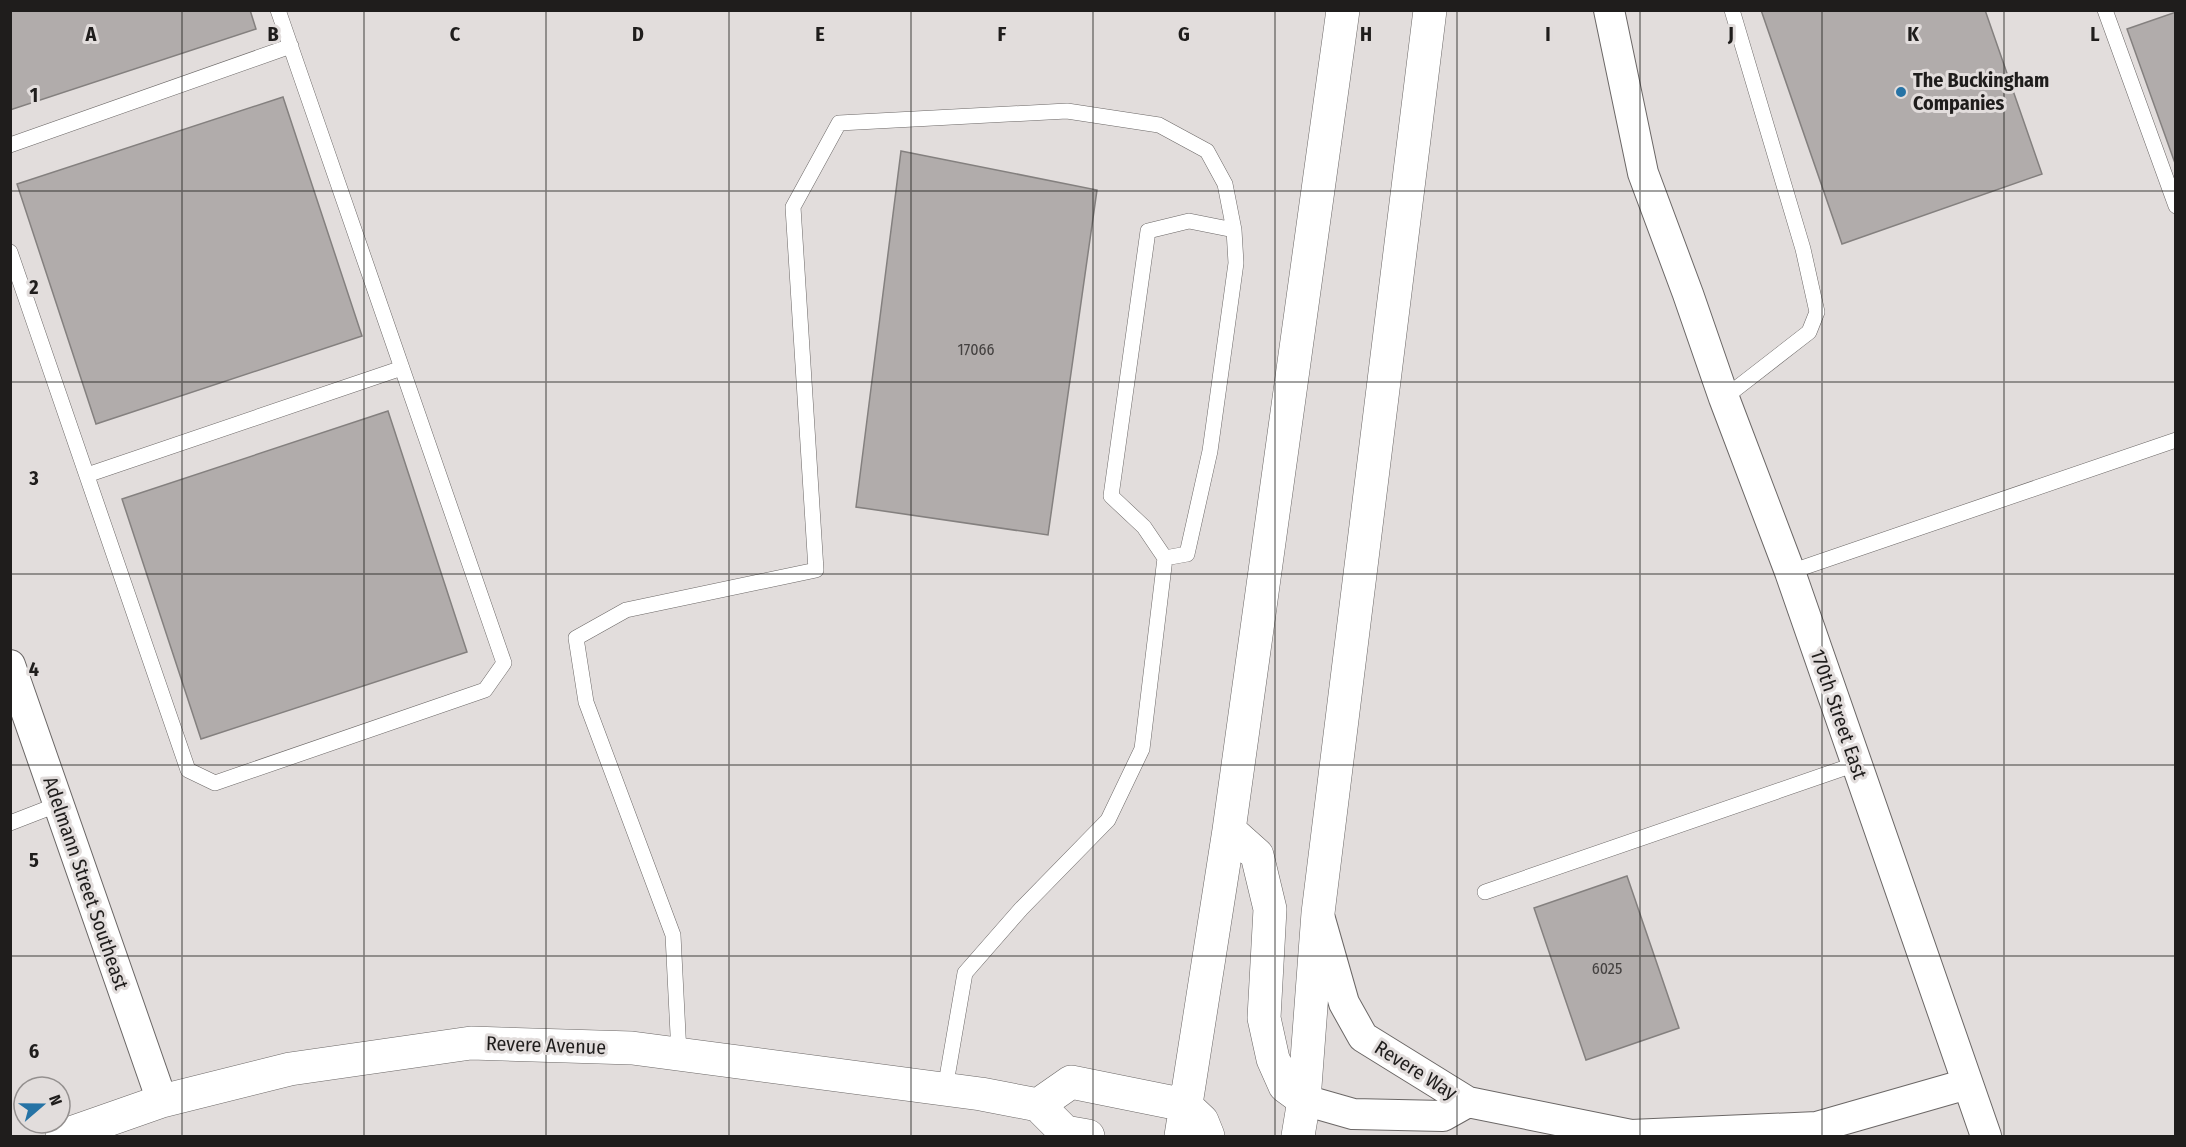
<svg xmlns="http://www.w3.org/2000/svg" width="2186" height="1147" font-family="'Fira Sans Condensed',sans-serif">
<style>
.building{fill:#b1acab;stroke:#84807f;stroke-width:1.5}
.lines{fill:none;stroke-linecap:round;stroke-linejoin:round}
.lane-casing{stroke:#6b6766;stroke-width:16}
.street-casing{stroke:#6b6766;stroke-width:32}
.secondary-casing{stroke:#6b6766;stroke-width:34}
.lane{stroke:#fff;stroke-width:15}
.street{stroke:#fff;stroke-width:30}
.secondary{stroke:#fff;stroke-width:33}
.grid{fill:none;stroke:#1f1d1c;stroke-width:1.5;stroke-opacity:0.55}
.poi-dot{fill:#2673a5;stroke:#e2dddc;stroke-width:2}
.labels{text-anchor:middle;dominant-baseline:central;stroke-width:6;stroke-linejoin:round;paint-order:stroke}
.number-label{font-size:16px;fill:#444140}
.poi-label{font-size:20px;font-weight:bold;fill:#1f1d1c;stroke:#e2dddc;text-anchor:start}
.street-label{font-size:20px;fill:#1f1d1c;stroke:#e2dddc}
.grid-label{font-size:20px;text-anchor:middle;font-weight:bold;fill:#1f1d1c;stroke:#e2dddc;stroke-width:6;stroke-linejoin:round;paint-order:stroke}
</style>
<rect width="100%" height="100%" fill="#e2dddc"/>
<path class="building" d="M10,10H250L256,29L10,110Z
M1761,10H1985L2042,174L1842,244Z
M2176,12V166L2127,29Z
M283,97L362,336L96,424L17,184Z
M901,151L1097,190L1048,535L856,507Z
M388,411L467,652L201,739L122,499Z
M1627,876L1679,1028L1586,1060L1534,908Z"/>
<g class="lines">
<g class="lane-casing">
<path id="lane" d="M2105,10L2176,206
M10,145L291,46
M10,252L188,770L215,783L485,690L504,663L278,10
M1724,398L1809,332L1817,312L1803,249L1732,10
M87,475L402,368
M1790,572L2176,440
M10,823L59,804
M1485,892L1856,764
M679,1054L673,935L586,702L576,638L626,610L816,570L793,207L839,123L1067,111L1159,125L1207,151L1225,184L1234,230
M945,1089L965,973L1021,909L1108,820L1142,749L1165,558L1144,527L1111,496L1148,231L1189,221L1234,230L1236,263L1210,451L1187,554L1165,558"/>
</g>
<g class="street-casing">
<path id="street" d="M1609,10L1643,173L1688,294L1724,398L1790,572L1986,1136
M10,665L162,1101
M1320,919L1344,1003L1363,1037L1468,1102L1631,1135L1817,1127L1967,1084
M1304,1100L1353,1114L1443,1116L1468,1102"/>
</g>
<g class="secondary-casing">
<path id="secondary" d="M1229,830L1257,855L1270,909L1264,1018L1273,1059L1285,1086L1304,1100
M1038,1105L1071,1082L1185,1105
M1185,1105L1202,1121L1208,1136
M62,1136L162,1101L290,1069L471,1043L632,1048L981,1094L1038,1105L1065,1132L1088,1136
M1181,1136L1229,830L1343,10
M1298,1136L1304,1100L1318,913L1430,10"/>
</g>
<use href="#lane" class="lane"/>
<use href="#street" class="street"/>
<use href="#secondary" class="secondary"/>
</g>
<path class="grid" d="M182,10V1136M364,10V1136M546,10V1136M729,10V1136M911,10V1136M1093,10V1136M1275,10V1136M1457,10V1136M1640,10V1136M1822,10V1136M2004,10V1136M10,191H2176M10,382H2176M10,574H2176M10,765H2176M10,956H2176"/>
<circle class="poi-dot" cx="1901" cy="92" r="6"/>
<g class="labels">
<g class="number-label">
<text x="976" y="349">17066</text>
<text x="1607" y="968">6025</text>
</g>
<g class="poi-label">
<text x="1913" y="80">The Buckingham<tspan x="1913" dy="23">Companies</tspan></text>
</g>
<g class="street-label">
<text transform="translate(1839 714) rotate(71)">170th Street East</text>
<text transform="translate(86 883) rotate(71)">Adelmann Street Southeast</text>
<text transform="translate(546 1045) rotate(2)">Revere Avenue</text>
<text transform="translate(1416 1070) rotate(32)">Revere Way</text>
</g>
</g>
<g class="grid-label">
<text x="91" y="41">A</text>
<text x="273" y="41">B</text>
<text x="455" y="41">C</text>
<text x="638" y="41">D</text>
<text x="820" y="41">E</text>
<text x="1002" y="41">F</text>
<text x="1184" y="41">G</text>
<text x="1366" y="41">H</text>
<text x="1548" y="41">I</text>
<text x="1731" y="41">J</text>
<text x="1913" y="41">K</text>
<text x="2095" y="41">L</text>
<text x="34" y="102">1</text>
<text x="34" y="294">2</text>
<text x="34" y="485">3</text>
<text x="34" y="676">4</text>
<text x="34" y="867">5</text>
<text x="34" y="1058">6</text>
</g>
<rect width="2186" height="1147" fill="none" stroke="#1f1d1c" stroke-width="24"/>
<g transform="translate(42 1105) rotate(70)"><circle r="28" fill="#e2dddc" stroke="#94908f" stroke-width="1.5"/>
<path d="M0-4.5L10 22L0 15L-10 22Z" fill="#2673a5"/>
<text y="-9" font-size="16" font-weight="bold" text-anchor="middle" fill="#1f1d1c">N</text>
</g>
</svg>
